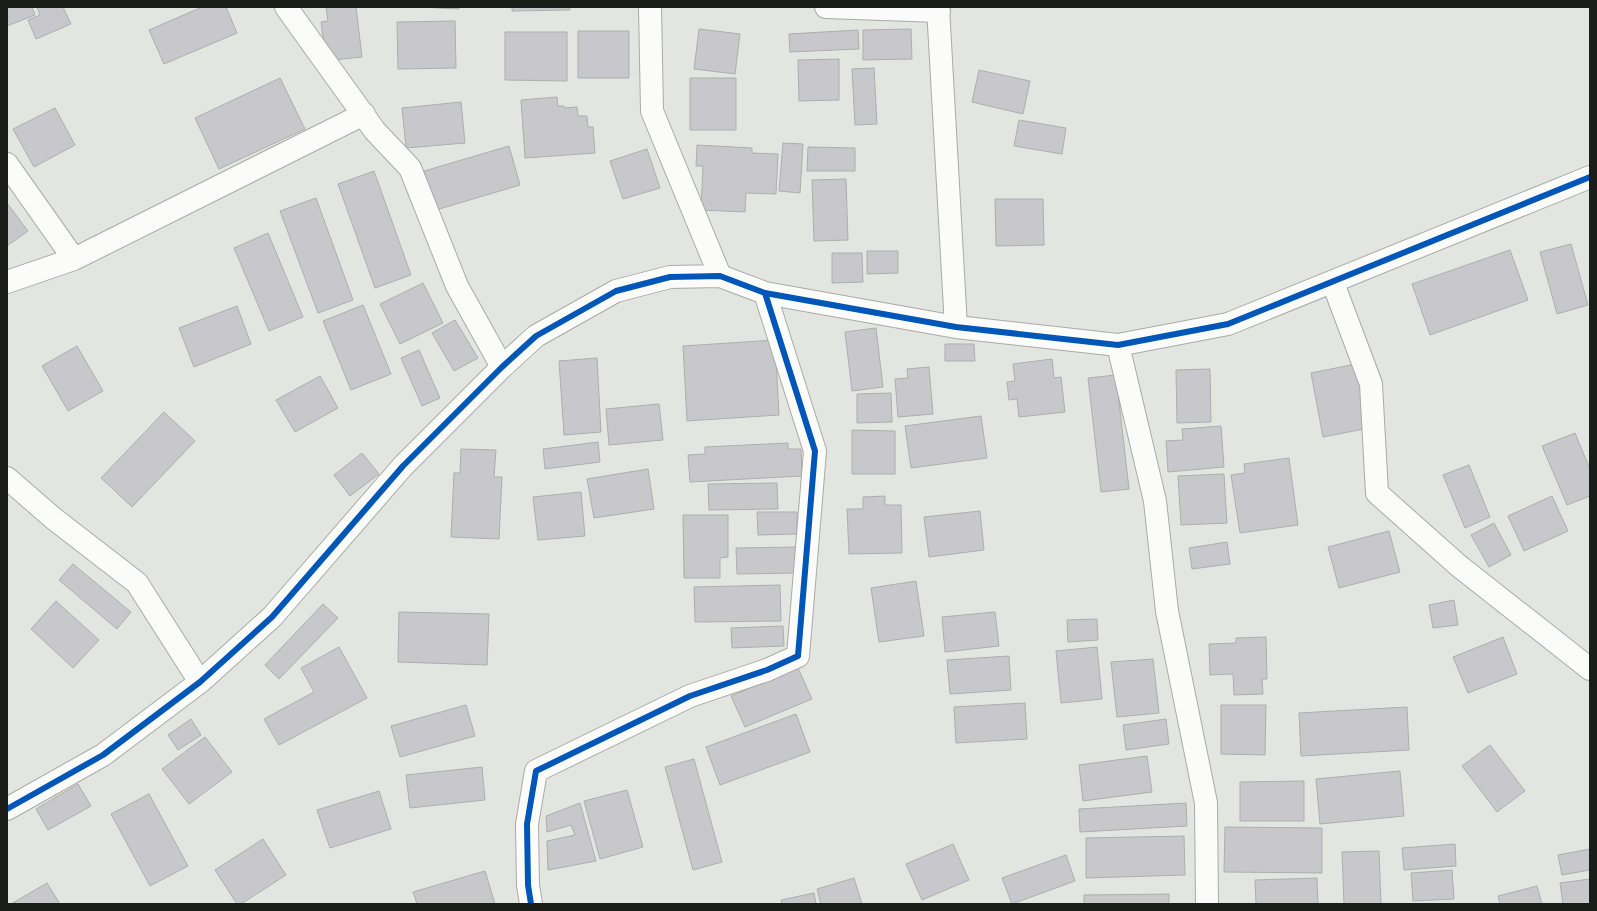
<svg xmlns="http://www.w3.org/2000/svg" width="1597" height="911" font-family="'Open Sans',sans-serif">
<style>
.building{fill:#c8c7cb;stroke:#adaead}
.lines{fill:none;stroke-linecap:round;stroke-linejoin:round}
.minor-casing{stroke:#a8aba6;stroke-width:24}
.minor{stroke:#fbfbfa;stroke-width:22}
.cycleway-casing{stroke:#fff;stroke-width:8}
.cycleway{stroke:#0057b8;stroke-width:6}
</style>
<rect width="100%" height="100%" fill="#e3e6e0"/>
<path class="building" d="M7,7H32L35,15L7,26Z
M37,7H63L71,24L36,39L28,20L40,15Z
M202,7H226L237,33L164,64L149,30Z
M326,7H356L362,57L333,60L332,52H325L321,22L328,21Z
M419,7H459V9Z
M512,7H570V10L512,11Z
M455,21L456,68L398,69L397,22Z
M699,29L740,34L735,74L694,69Z
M911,29L912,59L863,60V30Z
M858,30L859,49L790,52L789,34Z
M578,31H629V78H578Z
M505,32H567V81L505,80Z
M839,59V100L799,101L798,60Z
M874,68L877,124L855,125L852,69Z
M979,70L1030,81L1023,114L972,102Z
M280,78L305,129L219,169L195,118Z
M690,78H736V130H690Z
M557,97L558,106H564V108L577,107L578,116H587L588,127H593L595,153L525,158L521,100Z
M461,102L465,143L406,148L402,108Z
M55,108L75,145L34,167L13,129Z
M1019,120L1066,128L1062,154L1014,146Z
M783,143L803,144L800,193L779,191Z
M697,145L752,148V153L778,154L776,194L746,193L745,212L701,210L703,166H696Z
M509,146L520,185L436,210L424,171Z
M808,147L855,148V171H807Z
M647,149L660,188L623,199L610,161Z
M374,171L411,275L375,288L338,184Z
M846,179L848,240L814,241L812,180Z
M316,198L353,300L318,313L280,211Z
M995,199H1043L1044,245L996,246Z
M7,203L28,231L7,246Z
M268,233L303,317L269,331L234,248Z
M1571,244L1588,305L1557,314L1540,252Z
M1510,250L1528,300L1430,335L1412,284Z
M867,251H898V273L867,274Z
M832,253H862L863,282L832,283Z
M423,283L443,323L400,344L380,304Z
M363,305L391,374L351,390L323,321Z
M237,306L251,344L194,367L179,328Z
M455,320L478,358L454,371L432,333Z
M876,328L883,387L852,391L845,332Z
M775,340L779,415L687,421L683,346Z
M945,344H974L975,361H945Z
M77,346L103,391L68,411L42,366Z
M419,350L440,398L422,406L401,358Z
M597,358L601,432L564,435L559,361Z
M1052,359L1054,378L1061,377L1065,412L1019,417L1017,399L1009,400L1007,382L1015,381L1013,364Z
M1356,364L1369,428L1323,437L1311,373Z
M929,367L933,414L898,417L895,379L908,378L907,369Z
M1210,369L1211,422L1177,423L1176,370Z
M1116,375L1129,489L1101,492L1088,378Z
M320,376L338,408L295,432L276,400Z
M891,393L892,422L857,423V394Z
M659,404L663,440L609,445L606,409Z
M164,412L195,441L132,507L101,478Z
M981,416L987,458L911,468L905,426Z
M1221,426L1224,467L1168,472L1166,441L1183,440L1182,429Z
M852,430L895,431V474H852Z
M1575,433L1590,469V496L1567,505L1542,446Z
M598,442L600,462L545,469L543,449Z
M788,443V449H801L802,476L690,482L688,455L705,454V447Z
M461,449L496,450L494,477H502L499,539L451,537L454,473H460Z
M362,453L379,474L350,496L334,475Z
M1289,458L1298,525L1240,533L1231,475L1245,473L1244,464Z
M1469,465L1490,517L1465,528L1443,475Z
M648,469L654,509L594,518L587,479Z
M1224,474L1227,523L1181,525L1178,476Z
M777,483L778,509L709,510L708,484Z
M581,492L585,536L538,540L533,497Z
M885,496V505H901L902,553L849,554L847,509H863V497Z
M1552,496L1568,531L1524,551L1508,516Z
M980,511L984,550L929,557L924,517Z
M757,512H797V534L758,535Z
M683,515H728V557L720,558V578H684Z
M1494,523L1511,555L1489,567L1471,535Z
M1389,531L1400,572L1339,588L1328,547Z
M1227,542L1230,564L1192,569L1189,548Z
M798,547V573L737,574L736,548Z
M73,564L131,612L117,629L59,580Z
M916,581L924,636L879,642L871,588Z
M780,585L781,621L695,622L694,587Z
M1454,600L1458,625L1433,628L1429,605Z
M56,601L99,640L73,668L31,629Z
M323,604L338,618L279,679L265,665Z
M399,612L489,614L487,665L398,662Z
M995,612L999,646L945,652L942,617Z
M1097,619L1098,640L1068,642L1067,620Z
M783,626L784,646L732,648L731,628Z
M1266,637L1267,679H1262L1263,694L1234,695L1233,674L1210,675L1209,644L1236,643V638Z
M1503,637L1517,674L1468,693L1453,657Z
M339,647L367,698L279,745L264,719L314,692L301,668Z
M1097,647L1102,699L1061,703L1056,651Z
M1009,656L1011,690L950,694L947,660Z
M1153,659L1159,713L1117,717L1111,662Z
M798,668L812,699L745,727L731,696Z
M1025,703L1027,739L956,743L954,707Z
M466,705L475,736L400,757L391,726Z
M1221,705H1266L1265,755L1221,754Z
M1407,707L1409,750L1301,756L1299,713Z
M796,714L810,752L720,785L706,747Z
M191,719L201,735L178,750L168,735Z
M1166,719L1169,744L1126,750L1123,725Z
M205,737L232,772L189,804L162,769Z
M1490,745L1525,791L1497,812L1462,766Z
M1147,756L1152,792L1083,801L1079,765Z
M694,759L722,862L693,870L665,767Z
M482,767L485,800L410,808L406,775Z
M1400,771L1404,816L1320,824L1316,779Z
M1304,781V821H1240V782Z
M78,784L91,806L48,830L36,809Z
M627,790L643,847L600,859L584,801Z
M379,791L391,829L330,848L317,810Z
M149,794L188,866L150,886L111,814Z
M580,803L596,861L548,870L547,841L575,835L571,825L547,832L546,816Z
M1186,803L1187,826L1080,832L1079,809Z
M1225,827L1322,828V873L1224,872Z
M1184,836L1185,875L1086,878V838Z
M263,839L286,875L241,904H237L215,870Z
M953,844L969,880L922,900L906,864Z
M1455,844L1456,866L1404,870L1402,848Z
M1590,849V870L1562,875L1558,855Z
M1379,851L1381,904H1344L1342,852Z
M1066,855L1075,881L1012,904L1002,878Z
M1452,870L1454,899L1413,901L1411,873Z
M485,871L495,904H417L413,892Z
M854,878L862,904H821L817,889Z
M1317,878L1318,904H1256L1255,880Z
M1590,879V904H1563L1560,883Z
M47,883L60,904H11Z
M1537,886L1542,904H1500L1498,896Z
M814,893L816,904H782L781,900Z
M1169,894V904H1084V895Z"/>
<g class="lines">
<g class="minor-casing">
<path id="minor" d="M286,7L375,131L410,168L457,286L502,367
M650,7L652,111L720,276
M826,7L939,11
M938,7L956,327
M7,164L74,259
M7,282L74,259L364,114
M1333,283L1371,384L1377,493L1459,566L1590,669
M1118,345L1155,501L1167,611L1206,803L1207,904
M7,478L53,518L137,583L200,682
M7,809L103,755L200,682L272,617L403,466L502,367L536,336L616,291L670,277L720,276L765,293L956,327L1118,345L1228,324L1590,177
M531,904L528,885L527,824L536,771L690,696L767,670L798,656L815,451L765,293"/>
</g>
<use href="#minor" class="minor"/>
<g class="cycleway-casing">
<path id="cycleway" d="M7,809L103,755L200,682L272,617L403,466L502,367L536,336L616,291L670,277L720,276L765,293L956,327L1118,345L1228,324L1590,177
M531,904L528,885L527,824L536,771L690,696L767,670L798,656L815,451L765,293"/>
</g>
<use href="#cycleway" class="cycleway"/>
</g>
<rect width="1597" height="911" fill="none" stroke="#1b1d19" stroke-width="16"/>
</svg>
